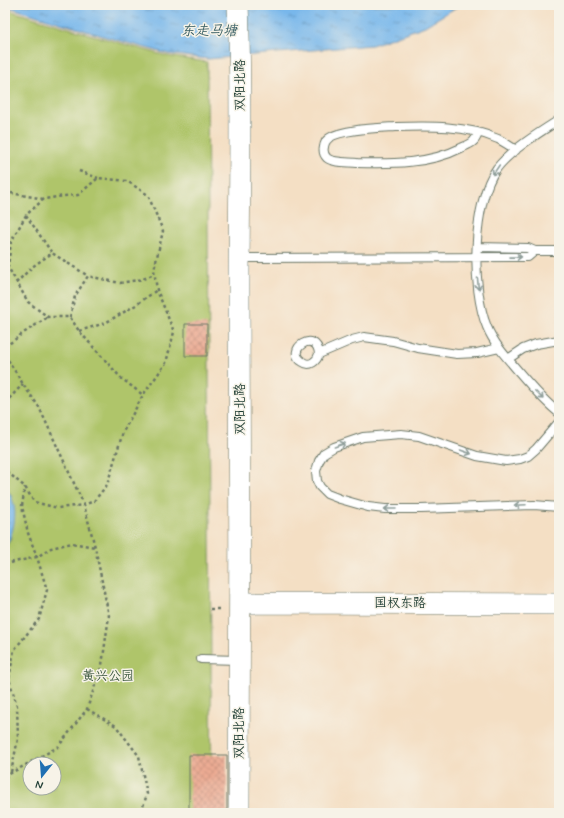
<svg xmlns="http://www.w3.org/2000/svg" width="564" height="818" font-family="Mynerve,'LXGW WenKai TC',sans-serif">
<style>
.park{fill:#afc56a;stroke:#67814f;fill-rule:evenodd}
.water{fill:url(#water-ripples);stroke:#4c7a90}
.building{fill:url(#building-cross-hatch)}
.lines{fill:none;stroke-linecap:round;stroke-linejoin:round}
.service-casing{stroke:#6a7666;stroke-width:10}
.tertiary-casing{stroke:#6a7666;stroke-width:22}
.path{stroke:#6a7666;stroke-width:2.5;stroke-dasharray:3 3;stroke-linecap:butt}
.service{stroke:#fff;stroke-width:8}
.tertiary{stroke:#fff;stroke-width:21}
.oneway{stroke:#8f9e9a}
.labels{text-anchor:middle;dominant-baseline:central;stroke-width:3;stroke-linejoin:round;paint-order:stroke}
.street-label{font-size:13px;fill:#1f3d34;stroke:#f7f3e8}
.park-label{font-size:13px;fill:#3c583f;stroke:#f7f3e8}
.water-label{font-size:14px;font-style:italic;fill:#355c62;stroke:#f7f3e8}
</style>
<defs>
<pattern id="water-ripples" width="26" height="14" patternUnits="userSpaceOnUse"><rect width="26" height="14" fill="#78b7eb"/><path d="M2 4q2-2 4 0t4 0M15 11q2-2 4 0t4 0" fill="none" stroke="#6296bf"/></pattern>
<pattern id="building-cross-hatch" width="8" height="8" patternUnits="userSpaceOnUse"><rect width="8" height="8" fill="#ecab93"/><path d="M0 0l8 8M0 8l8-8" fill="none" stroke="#bf8c79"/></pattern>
</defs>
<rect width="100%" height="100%" fill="#f7f3e8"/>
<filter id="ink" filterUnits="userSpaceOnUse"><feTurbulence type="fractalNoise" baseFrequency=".025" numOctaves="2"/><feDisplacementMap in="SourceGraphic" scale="8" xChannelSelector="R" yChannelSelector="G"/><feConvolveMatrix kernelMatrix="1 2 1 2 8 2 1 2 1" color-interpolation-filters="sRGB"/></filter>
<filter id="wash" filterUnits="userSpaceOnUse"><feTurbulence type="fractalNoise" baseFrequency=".012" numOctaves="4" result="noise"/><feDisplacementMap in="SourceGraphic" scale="16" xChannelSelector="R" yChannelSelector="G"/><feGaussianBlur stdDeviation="0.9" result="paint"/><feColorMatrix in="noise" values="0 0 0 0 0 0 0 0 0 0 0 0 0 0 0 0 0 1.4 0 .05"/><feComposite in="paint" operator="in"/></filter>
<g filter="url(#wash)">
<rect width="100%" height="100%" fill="#f4dfc4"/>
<path class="park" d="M5,9L99,37L167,56L207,62L212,813H5V549L11,538V495L5,488ZM30,764H54V788H30Z"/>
<path class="water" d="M5,5H460L425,26L372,45L208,59L168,54L106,37L5,6Z
M5,488C7,490 10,493 11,496C19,513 13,534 5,549Z"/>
<g id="blocks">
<path class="building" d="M185,324H207V356H185Z
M189,755H227V813H189Z"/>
</g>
</g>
<g filter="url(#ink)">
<use href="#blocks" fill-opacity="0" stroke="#6a7666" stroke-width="1"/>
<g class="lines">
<g class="service-casing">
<path id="service" d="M559,120C540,132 511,150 497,168C472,202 471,289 487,327C494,344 507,358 519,372C531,386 544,401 559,413
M478,133C475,143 470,144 461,148C430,164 391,164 357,163C349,162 333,163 327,158C324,155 323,151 324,147C324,145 325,143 326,141C334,129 381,128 396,127C430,126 466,125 498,139C504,142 510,146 516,150
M535,251H559
M240,258L528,257L535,251L528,248L477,247
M319,354C317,328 283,350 303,362C310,367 317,361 319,354L352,340L364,337L393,341L418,348L457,354L477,353L499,348
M508,359L523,349L536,344L559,340
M559,422L536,449L528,456L520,459L506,461L477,456L419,436L401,434L363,437L334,447L324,453L319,461L316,471L317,481L320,487L327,494L340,499L368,507L385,509H421L534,505L559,507
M201,659L239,660"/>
</g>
<g class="tertiary-casing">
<path id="tertiary" d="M238,5C242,100 239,194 239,289C240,464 240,638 239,813
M240,603L559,604"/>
</g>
<path class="path" d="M79,171L98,178
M5,192L44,199L64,196L78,195L98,178L127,181L148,195L163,231L154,270L157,290L174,332L166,363L143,395L123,432L107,485L94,501L84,505L58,508L34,502L25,487L5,470
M44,199L26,215L11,242L8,267L28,302L48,317H70L79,331L121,378L143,395
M26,215L52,253
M16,283L32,267L52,253L88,276
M70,317L75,296L88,276L120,283L143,279L154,274
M79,331L105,323L136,305L157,290
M5,347L22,334L48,317
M5,355L23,384L39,407L84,505L95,547L109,616L102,665L87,709L58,747L11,773L5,777
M5,403L23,384
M5,564L37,557L51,548L72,543L95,547
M210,609H221
M87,709L116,726L139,756L147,794L141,813
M11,772L18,739L17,706L9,679L14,650L39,619L47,590L37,557L28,533L22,506L25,487"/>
<use href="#service" class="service"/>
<use href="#tertiary" class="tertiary"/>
</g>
<defs><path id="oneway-shaft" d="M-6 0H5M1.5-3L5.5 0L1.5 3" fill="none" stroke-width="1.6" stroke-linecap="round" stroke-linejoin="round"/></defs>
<g class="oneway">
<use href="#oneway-shaft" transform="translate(496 170) rotate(124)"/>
<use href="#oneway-shaft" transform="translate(516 257) rotate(-1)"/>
<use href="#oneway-shaft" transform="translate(478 284) rotate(85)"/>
<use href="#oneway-shaft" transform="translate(539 395) rotate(45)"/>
<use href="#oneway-shaft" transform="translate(340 445) rotate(-19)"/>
<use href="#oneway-shaft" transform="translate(466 452) rotate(19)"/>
<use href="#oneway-shaft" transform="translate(520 505) rotate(178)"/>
<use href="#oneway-shaft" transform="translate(390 509) rotate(-180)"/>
</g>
</g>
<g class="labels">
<g class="street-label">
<text transform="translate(240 85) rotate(-90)">双阳北路</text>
<text transform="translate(240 409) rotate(-90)">双阳北路</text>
<text x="400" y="603">国权东路</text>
<text transform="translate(239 733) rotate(-90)">双阳北路</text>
</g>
<g class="park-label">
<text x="108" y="676">黄兴公园</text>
</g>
<g class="water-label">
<text x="209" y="31">东走马塘</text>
</g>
</g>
<rect width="564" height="818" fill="none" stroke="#f7f3e8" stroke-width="20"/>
<g transform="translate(42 776) rotate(197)"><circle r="19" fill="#f7f3e8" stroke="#a1aaa0"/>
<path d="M0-3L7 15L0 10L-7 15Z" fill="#1f6fb2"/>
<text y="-6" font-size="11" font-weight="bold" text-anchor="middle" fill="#1f3d34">N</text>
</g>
</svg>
